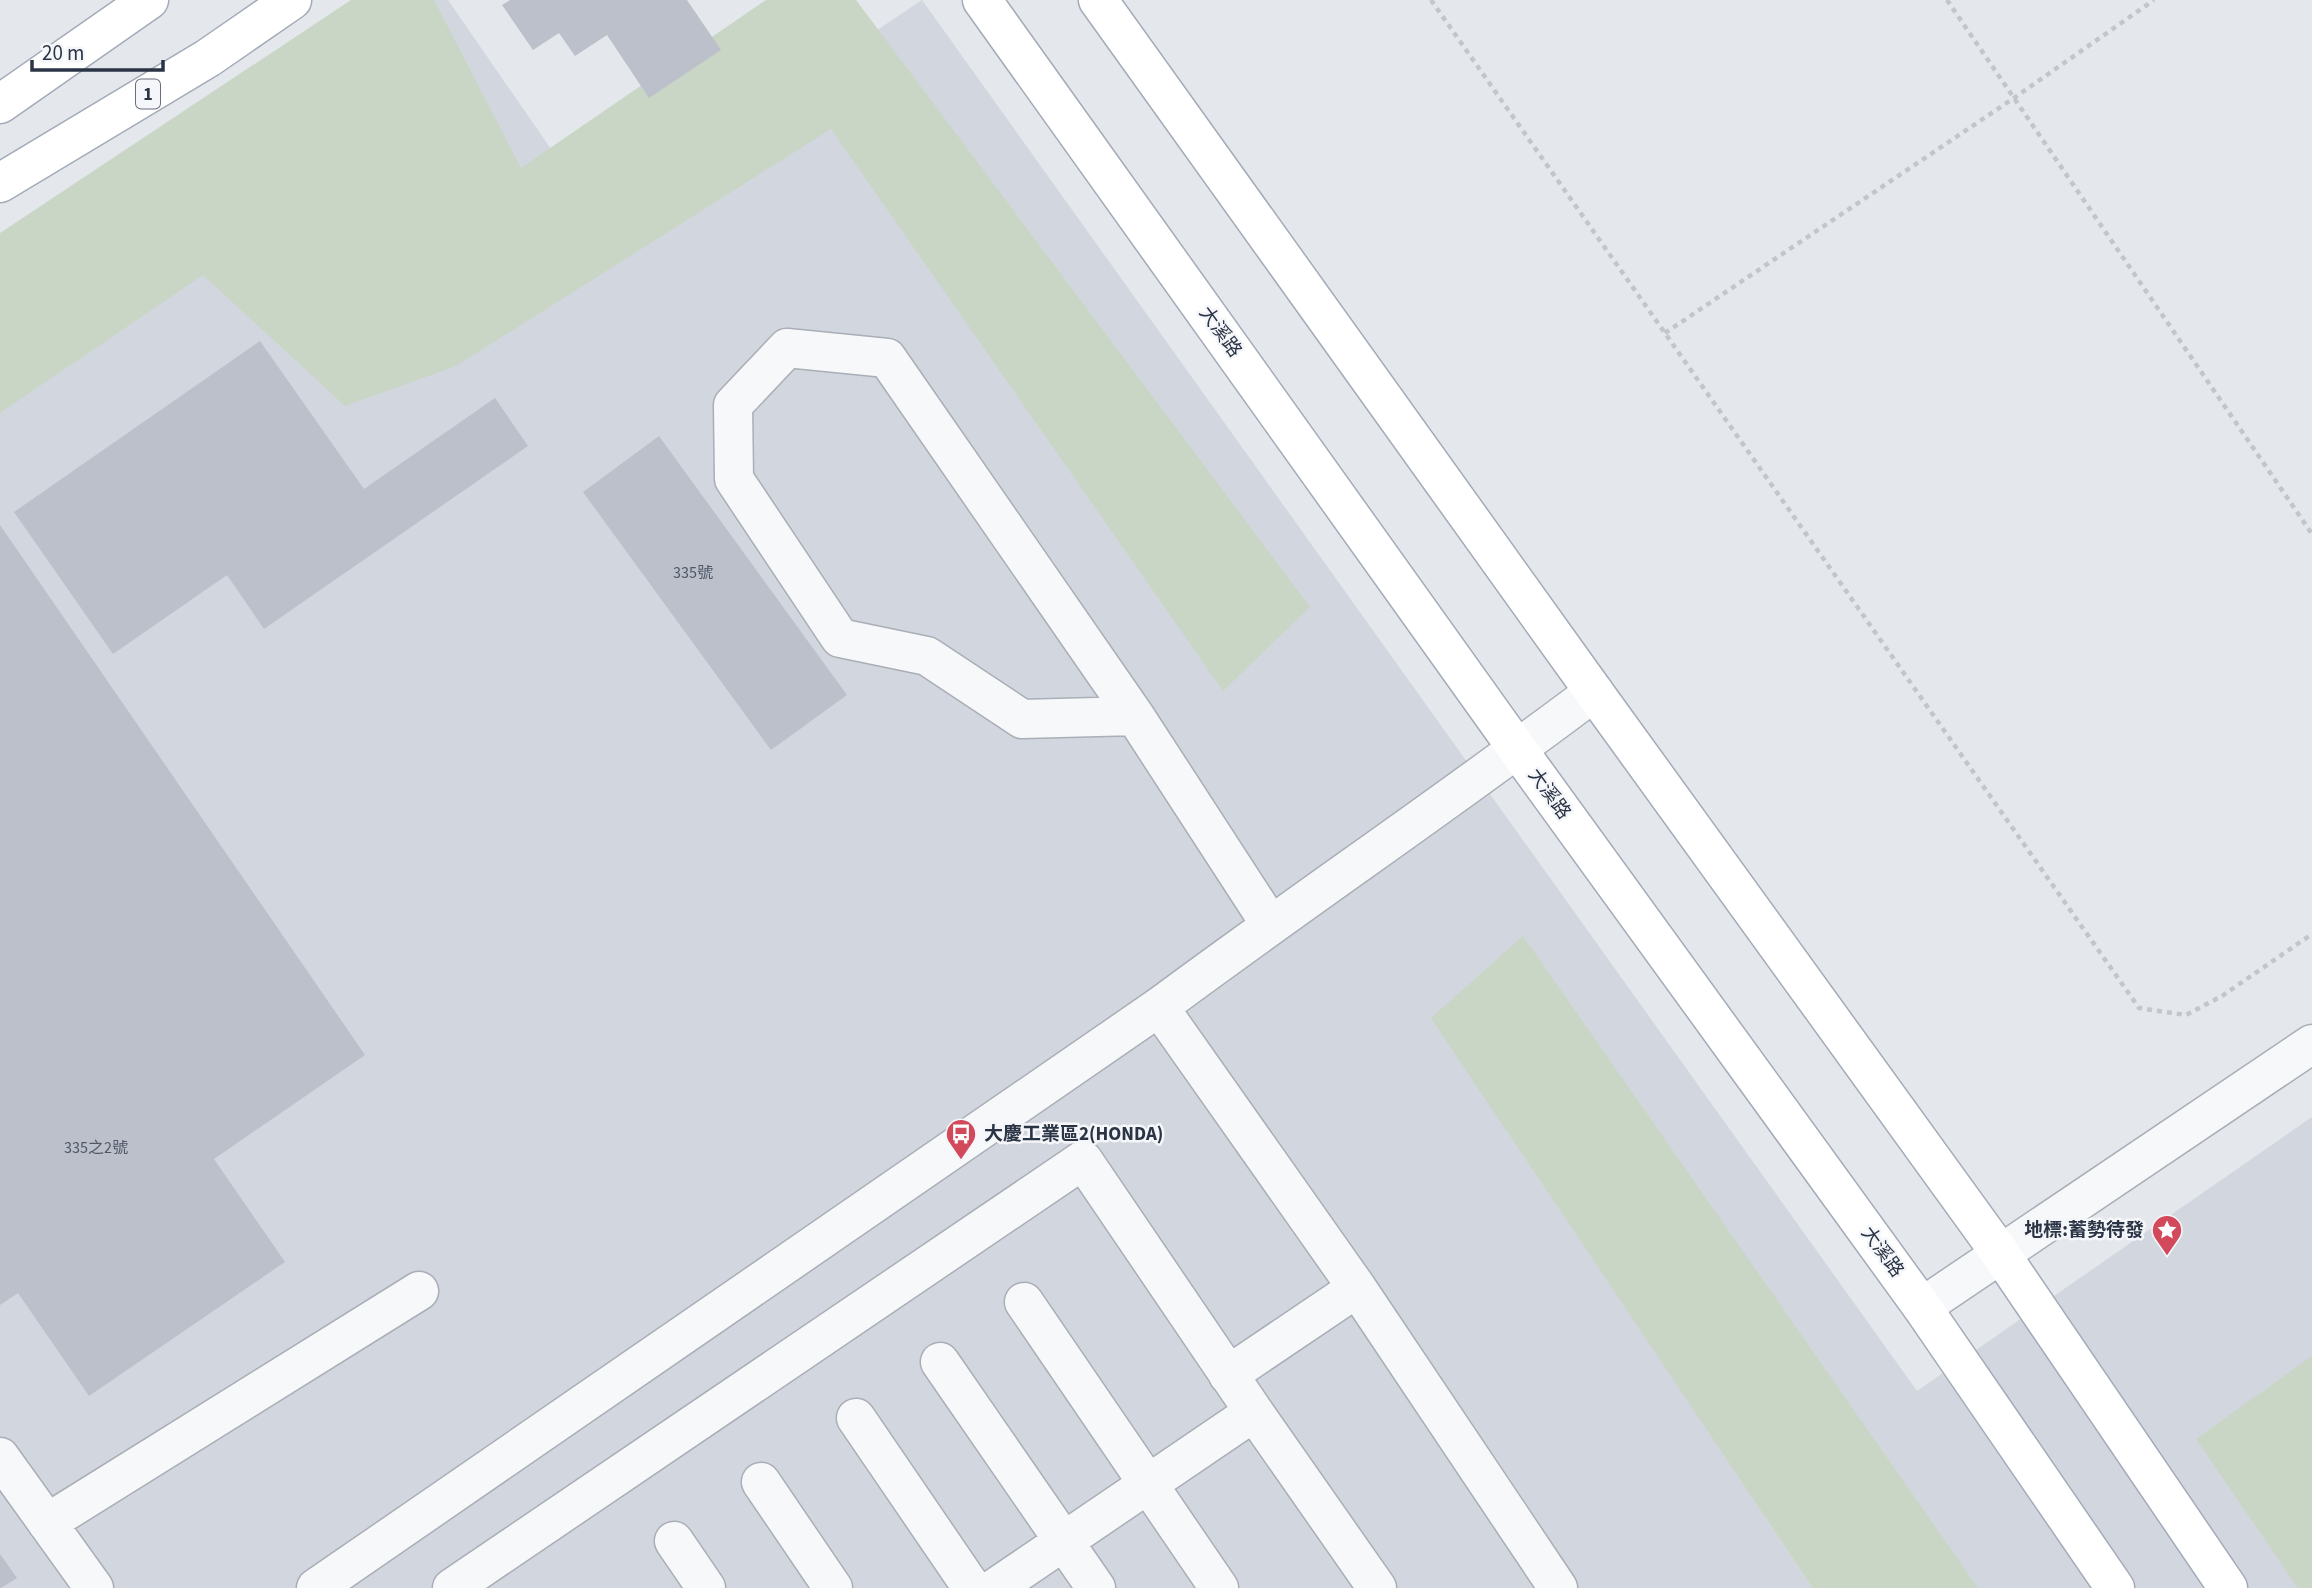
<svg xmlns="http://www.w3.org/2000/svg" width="2312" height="1588" font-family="'Source Sans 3','Noto Sans TC',sans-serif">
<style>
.built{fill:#d2d6de}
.green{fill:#c9d6c5}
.building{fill:#bbc0ca}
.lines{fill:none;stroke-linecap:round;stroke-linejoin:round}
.minor-casing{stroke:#a9aeb7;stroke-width:41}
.major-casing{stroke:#a3abb8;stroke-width:41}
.path{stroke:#c2c5cb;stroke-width:4.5;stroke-dasharray:5 5;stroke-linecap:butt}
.minor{stroke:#f7f8fa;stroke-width:38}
.major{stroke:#fff;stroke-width:38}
.labels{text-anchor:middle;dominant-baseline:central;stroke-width:5;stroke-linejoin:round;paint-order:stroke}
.number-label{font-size:16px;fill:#4f5766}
.shield{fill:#f4f6f9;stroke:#676e7b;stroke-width:2}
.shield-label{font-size:18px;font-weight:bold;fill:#2b3445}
.street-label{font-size:19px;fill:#2b3445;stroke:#f4f6f9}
.poi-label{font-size:19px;font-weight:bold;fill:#2b3445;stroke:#f4f6f9;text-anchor:start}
</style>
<rect width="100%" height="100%" fill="#e4e7ec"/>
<path class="built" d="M432,0H448L598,217L922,0L1917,1391L2312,1117V1588H0V285Z"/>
<path class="green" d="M351,0H434L521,168L766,0H856L1310,607L1223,691L831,129L456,366L345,406L203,275L0,413V233Z
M1523,936L1978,1588H1813L1431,1018Z
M2312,1356V1588H2298L2196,1439Z"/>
<path class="building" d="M510,0H687L721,50L649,98L607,35L575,56L559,33L533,50L502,5Z
M260,341L364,489L495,398L528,446L264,629L227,575L113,654L14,512Z
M659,436L847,695L771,750L583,492Z
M0,525L365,1055L214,1159L285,1262L89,1396L18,1293L0,1305Z
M0,1554L17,1578L1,1588H0Z"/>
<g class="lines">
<g class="minor-casing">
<path id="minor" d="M1135,716L1022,719L927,656L840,638L734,479L733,405L787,348L887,358L1135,716L1270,924
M1159,1007L1357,1288L1558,1588
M1024,1302L1219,1588
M1922,1307L2312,1044
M940,1362L1096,1588
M1228,1375L1357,1288
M856,1418L972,1588
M0,1457L94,1588
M761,1482L833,1588
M47,1523L419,1291
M674,1541L706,1588
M316,1588L1159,1007C1303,900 1451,800 1594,692
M452,1588L1083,1160L1254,1412L1377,1588
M995,1588L1254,1412"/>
</g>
<g class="major-casing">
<path id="major" d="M982,0L1518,750L1922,1307L2115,1588
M1098,0L1594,692L2000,1253L2228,1588
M0,104L149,0
M0,183L208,58L292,0"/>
</g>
<path class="path" d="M1431,0L2139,1008L2186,1015L2222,996L2312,934
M1947,0L2312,534
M1665,333L2014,98L2154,0"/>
<use href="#minor" class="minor"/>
<use href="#major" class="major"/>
</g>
<defs>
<g id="bus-pin" transform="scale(1.575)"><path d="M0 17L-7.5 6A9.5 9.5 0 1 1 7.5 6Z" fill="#d1495b" stroke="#f4f6f9"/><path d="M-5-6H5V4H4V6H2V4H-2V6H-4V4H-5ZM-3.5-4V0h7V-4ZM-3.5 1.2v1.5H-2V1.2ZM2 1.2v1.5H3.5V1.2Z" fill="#fff"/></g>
<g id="sight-pin" transform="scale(1.575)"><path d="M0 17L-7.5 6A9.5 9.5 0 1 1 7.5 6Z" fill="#d1495b" stroke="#f4f6f9"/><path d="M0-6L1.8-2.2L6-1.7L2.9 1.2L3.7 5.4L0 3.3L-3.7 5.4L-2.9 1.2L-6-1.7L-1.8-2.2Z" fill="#fff"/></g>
</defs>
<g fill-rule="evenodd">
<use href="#bus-pin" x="961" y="1134"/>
<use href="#sight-pin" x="2167" y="1230"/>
</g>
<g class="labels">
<g class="number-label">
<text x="693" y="573">335號</text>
<text x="96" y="1148">335之2號</text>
</g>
<rect class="shield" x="136" y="79.5" width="24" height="29" rx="5"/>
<g class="shield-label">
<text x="148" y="94">1</text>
</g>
<g class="street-label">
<text transform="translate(1220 332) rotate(54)">大溪路</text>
<text transform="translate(1549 794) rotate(54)">大溪路</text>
<text transform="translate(1882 1252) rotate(54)">大溪路</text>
</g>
<g class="poi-label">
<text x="984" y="1134">大慶工業區2(HONDA)</text>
<text x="2144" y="1230" text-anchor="end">地標:蓄勢待發</text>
</g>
</g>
<path d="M32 60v10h131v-10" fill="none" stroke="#2b3445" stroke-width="3.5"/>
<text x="42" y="60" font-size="21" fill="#2b3445" stroke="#f4f6f9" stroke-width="5" paint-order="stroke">20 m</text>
</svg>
